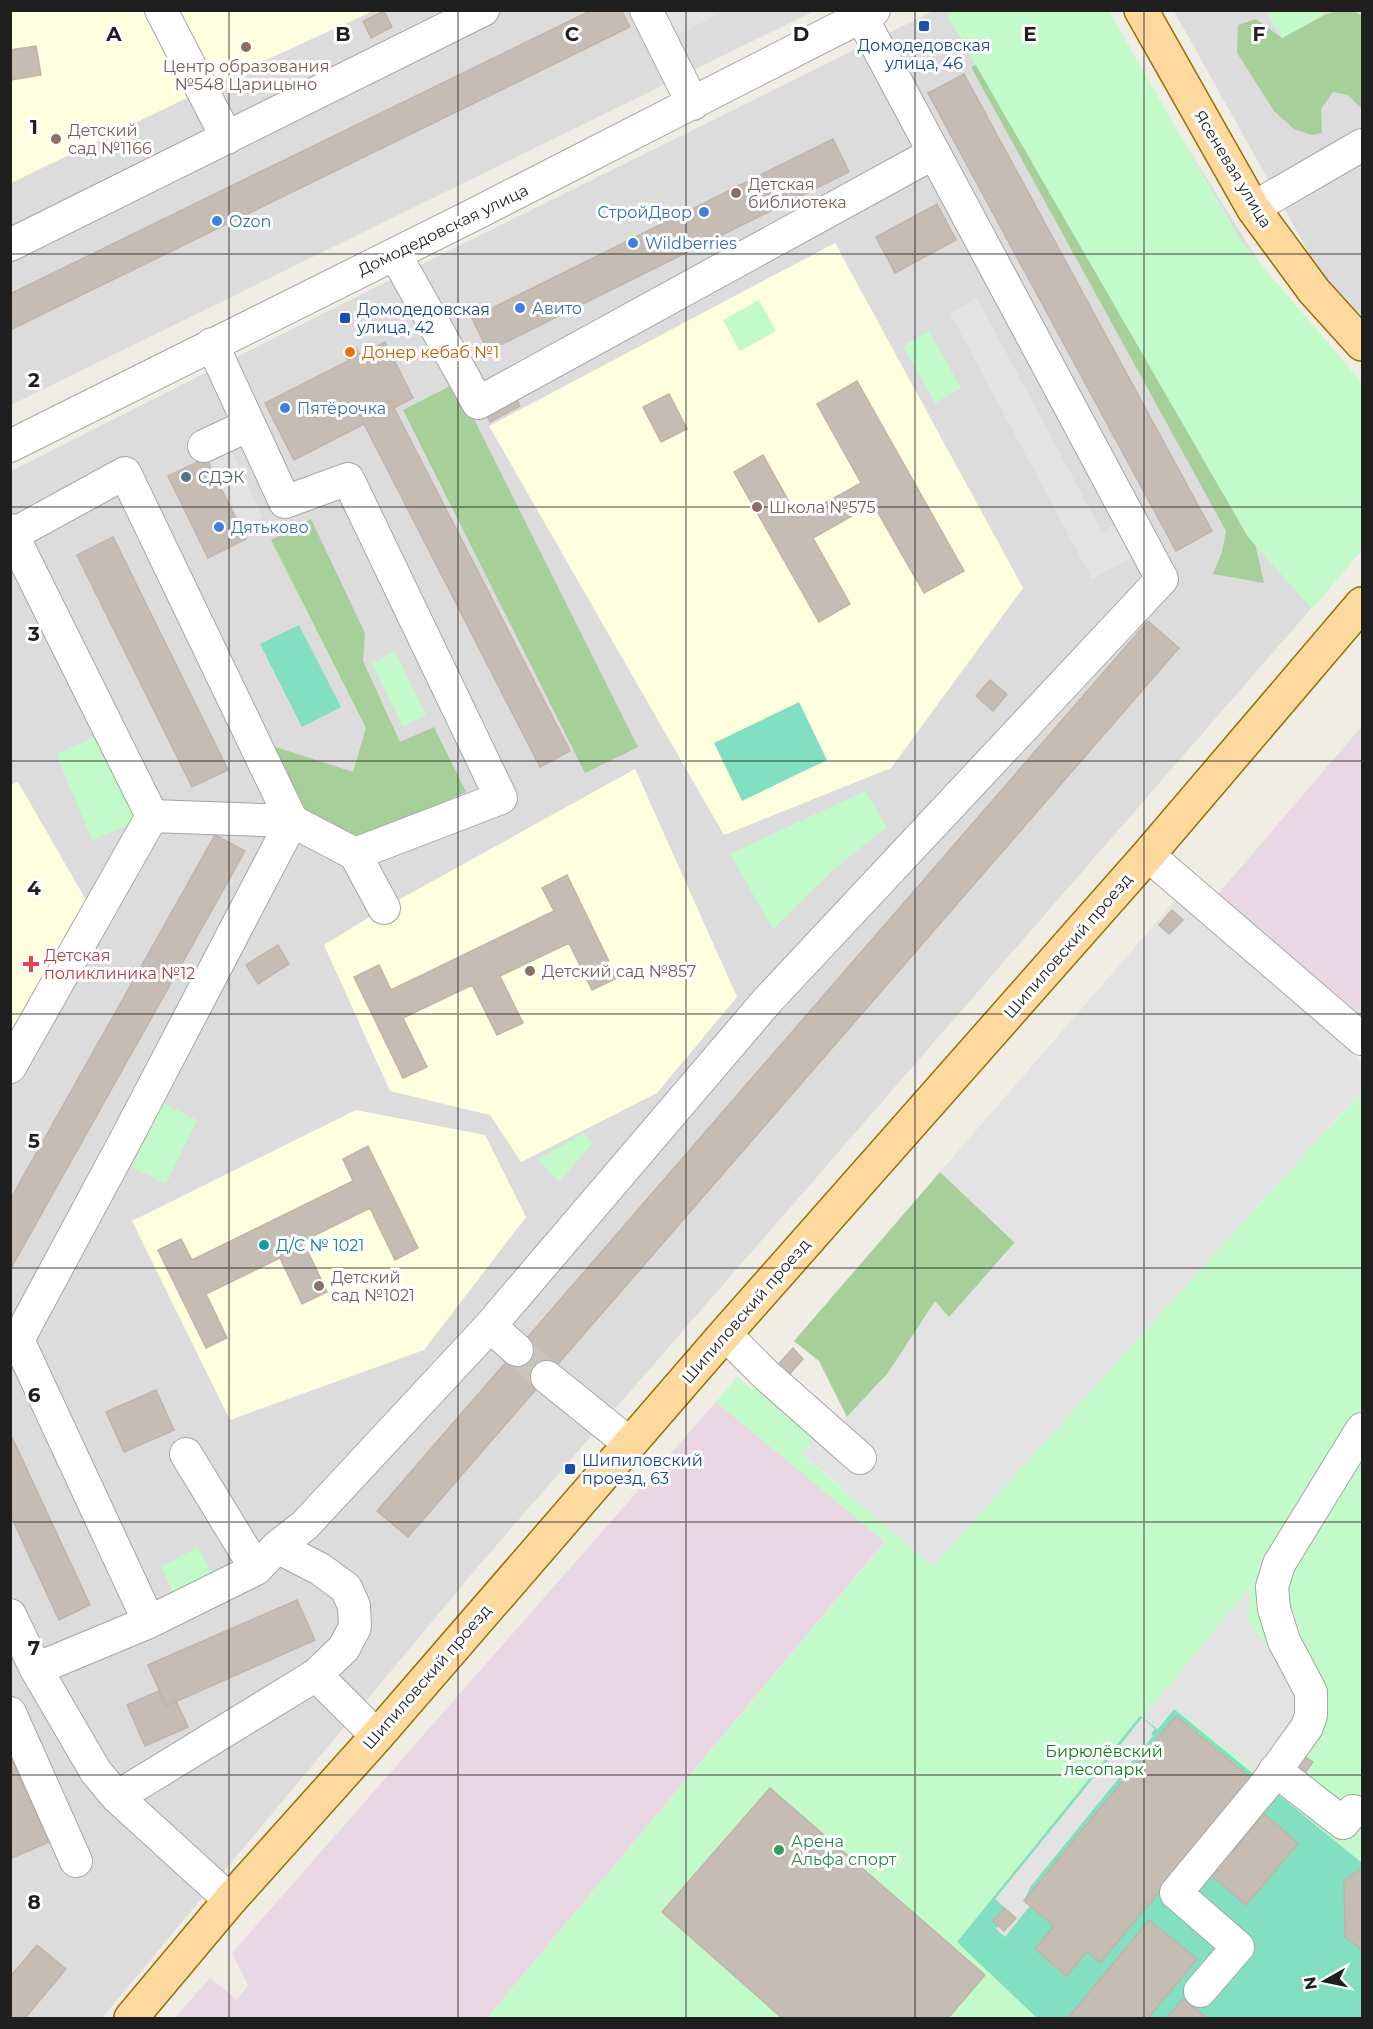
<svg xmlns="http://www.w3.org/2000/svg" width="1373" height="2029" font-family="Montserrat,sans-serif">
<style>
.residential{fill:#dddcdc}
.industrial{fill:#e9d7e4}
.education{fill:#fdffdf}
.forest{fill:#a6cf99}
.park{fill:#c2faca}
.pitch{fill:#82dfc1}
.parking{fill:#e3e3e3}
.building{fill:#c5bcb4;stroke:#c2b4a7;stroke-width:1.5}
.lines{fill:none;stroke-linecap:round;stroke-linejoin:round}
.minor-tunnel{stroke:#c6c4bd;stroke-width:32;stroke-dasharray:32 16;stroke-linecap:butt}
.minor-casing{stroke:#a6a6a6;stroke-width:34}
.major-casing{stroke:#9a7000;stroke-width:36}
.minor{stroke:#fff;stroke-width:32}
.major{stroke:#fdd99d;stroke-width:33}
.grid{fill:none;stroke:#1f1f1f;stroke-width:1.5;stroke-opacity:0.55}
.transit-dot{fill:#1a4fb4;stroke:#fff;stroke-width:2}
.education-dot{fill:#8d6e63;stroke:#fff;stroke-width:2}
.shop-dot{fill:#3f7fe0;stroke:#fff;stroke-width:2}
.food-dot{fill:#e8710a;stroke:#fff;stroke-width:2}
.service-dot{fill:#5c6f8a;stroke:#fff;stroke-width:2}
.health-dot{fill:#e0444e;stroke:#fff;stroke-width:2}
.culture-dot{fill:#0f9aa8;stroke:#fff;stroke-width:2}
.leisure-dot{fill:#2e9e5b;stroke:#fff;stroke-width:2}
.labels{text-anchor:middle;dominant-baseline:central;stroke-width:6;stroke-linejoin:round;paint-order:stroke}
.transit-label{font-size:16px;fill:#164399;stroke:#fff;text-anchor:start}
.education-label{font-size:16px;fill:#785e54;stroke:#fff;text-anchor:start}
.street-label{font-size:16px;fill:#1f1f1f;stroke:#fff}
.shop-label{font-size:16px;fill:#366cbe;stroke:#fff;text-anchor:start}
.food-label{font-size:16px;fill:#c56008;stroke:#fff;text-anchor:start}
.service-label{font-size:16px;fill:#4e5e75;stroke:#fff;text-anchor:start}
.health-label{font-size:16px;fill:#be3a42;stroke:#fff;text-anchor:start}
.culture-label{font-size:16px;fill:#0d838f;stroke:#fff;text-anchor:start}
.park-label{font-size:16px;fill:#0b7f1b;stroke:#fff}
.leisure-label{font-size:16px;fill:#27864d;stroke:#fff;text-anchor:start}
.grid-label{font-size:20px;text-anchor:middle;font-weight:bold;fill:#1f1f1f;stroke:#fff;stroke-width:6;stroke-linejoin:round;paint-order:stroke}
</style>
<rect width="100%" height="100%" fill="#f0ede5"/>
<path class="residential" d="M11,11H814L11,405Z
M933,11H1102L1291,313L1362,550L481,1563L102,2018H11V471L380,285Z
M1174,11H1362V316L1323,278Z"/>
<path class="industrial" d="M1362,726V1016L1218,894Z
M716,1402L885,1541L487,2018H175L210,1978L237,2000L248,1985L232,1953Z"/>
<path class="education" d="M11,11H147L191,96L11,183Z
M179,11H373L216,83Z
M835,243L1023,588L891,768L724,835L489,426Z
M635,769L737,997L657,1093L521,1162L490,1115L390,1091L324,945L384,908Z
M18,782L86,900L17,1028L11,1032L10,785Z
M356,1110L485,1135L526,1217L424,1350L230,1420L132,1221Z"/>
<path class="forest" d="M1336,11H1354L1362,16V109L1348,95L1333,92L1321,109L1322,133L1312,135L1294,129L1274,111L1237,53L1238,25L1256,19L1282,38L1324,15Z
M987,60L1250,521L1264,583L1213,574L1222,552L1226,531L971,67Z
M456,383L638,747L585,773L403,410Z
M311,519L365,633L363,661L400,742L434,727L466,792L359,842L300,815L273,746L353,772L366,728L271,540Z
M940,1172L1015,1242L949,1318L935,1302L888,1373L847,1417L819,1361L794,1341Z"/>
<path class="park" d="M955,10L1109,11L1241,241L1362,383V550L1312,609L1248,537L947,15Z
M1266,11H1322L1324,15L1282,38Z
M759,300L776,331L740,351L723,320Z
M929,331L961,388L935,403L903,346Z
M395,652L426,715L403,727L372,663Z
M102,734L138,821L92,840L56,754Z
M865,791L887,827L832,871L773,929L730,854Z
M1361,1092L1362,2018H487L885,1542L716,1402L738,1376L752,1390L758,1384L818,1433L802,1455L933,1566Z
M163,1103L197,1120L166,1184L132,1167Z
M583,1134L593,1143L559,1182L538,1159Z
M198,1547L214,1577L176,1597L161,1567Z"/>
<path class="pitch" d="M299,625L341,707L302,727L260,644Z
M799,702L827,760L742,801L714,743Z
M1174,1709L1362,1863V2018H1037L957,1942L1140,1716L1158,1729Z"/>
<path class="parking" d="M660,11H726L673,37Z
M977,298L1102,532L1129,518L1146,550L1092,579L950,313Z
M224,436L263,517L244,527L204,446Z
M1174,902H1189L1362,1062V1090L933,1566L802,1454L818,1433L847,1417L888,1373L935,1301L949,1317L1015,1243L940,1172Z
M1251,1587L1247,1619L1258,1635L1301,1686L1304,1709L1260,1776L1175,1708L1157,1729L1143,1717Z
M1142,1718L1155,1729L1151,1734L1153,1736L1031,1886L1024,1900L1030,1906L1005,1937L996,1929L1010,1912L995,1899Z"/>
<path class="building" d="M592,10H621L630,27L10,330V294Z
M384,11L392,27L371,38L363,21Z
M911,41L923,43L921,50L914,48L912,54L904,52L905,47L910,48Z
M36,46L41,75L10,80V50Z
M964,74L1212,531L1176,551L928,93Z
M833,139L849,172L488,351L472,318Z
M937,204L956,240L895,273L876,237Z
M385,342L413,398L394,408L390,400L360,416L364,424L294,460L265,403L348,361L345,354L356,348L360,355Z
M857,381L964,571L924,593L873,504L813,538L850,604L819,622L734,472L763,455L798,518L861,483L817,404Z
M511,388L520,406L490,422L481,404Z
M669,394L687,429L661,442L643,407Z
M390,400L570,751L540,767L360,416Z
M206,458L246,539L208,558L168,476Z
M113,537L228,770L192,787L77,555Z
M1148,621L1179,648L408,1537L377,1511Z
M990,680L1007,694L993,711L976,696Z
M215,835L245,851L10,1270V1200Z
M567,875L617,978L592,990L569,943L500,976L523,1023L497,1035L472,985L403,1018L427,1067L403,1078L354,977L379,965L391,990L554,911L542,888Z
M1172,910L1183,920L1169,934L1159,925Z
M278,945L289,964L258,984L246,965Z
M368,1146L418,1248L395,1260L370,1208L303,1241L327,1292L302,1304L280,1258L206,1294L227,1338L206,1348L158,1250L181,1239L192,1260L353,1181L343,1159Z
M793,1348L803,1359L786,1378L775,1368Z
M156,1390L174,1430L124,1452L106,1412Z
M10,1433L90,1605L59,1620L10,1514Z
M297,1600L315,1640L166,1706L148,1665Z
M159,1691L166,1706L176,1701L188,1727L145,1746L127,1705Z
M1176,1716L1252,1779L1100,1963L1087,1951L1067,1976L1035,1949L1054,1926L1024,1901Z
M1301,1754L1313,1762L1304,1775L1293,1766Z
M10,1755L49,1842L12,1858L10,1854Z
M770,1788L985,1975L948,2018H782L662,1912Z
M1264,1814L1298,1843L1246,1905L1212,1876L1218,1870L1215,1867L1230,1849L1233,1852Z
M1362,1868V1950L1345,1937L1344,1881Z
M1004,1908L1016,1918L1004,1931L993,1921Z
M1149,1920L1197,1959L1148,2018H1068Z
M37,1945L66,1969L25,2018H10V1977Z
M1183,1999L1207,2018H1166Z"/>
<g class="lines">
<path class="minor-tunnel" d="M517,1350L547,1377"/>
<g class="minor-casing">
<path id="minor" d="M161,10L227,138
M646,10L693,104
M1253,208L1362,145
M10,245L483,10
M395,254L478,403L934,153
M212,344L285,502L348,479L501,798L355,854
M10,446L473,215L874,10
M204,446L249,425
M10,530L152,816L10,1067
M10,536L125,473L292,821L126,1139L18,1340L149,1622
M152,816L292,821L355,854L384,908
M1148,855L1362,1039
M490,1326L517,1350
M725,1334L766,1375L860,1458
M547,1377L630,1444
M186,1454L256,1569
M10,1615L36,1669L96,1772L117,1797L230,1900
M36,1669L149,1622L256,1569L277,1547L305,1525L490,1326L767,1001L1162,579L861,16
M316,1675L377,1736
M10,1713L76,1861
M1275,1770L1343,1823L1353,1811
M117,1797L316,1675L344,1648L355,1627L354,1606L346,1588L320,1569L277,1547
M1200,1991L1238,1947L1176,1893L1266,1784L1307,1727L1311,1715V1692L1284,1641L1274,1609L1272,1587L1279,1564L1362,1429"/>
</g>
<g class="major-casing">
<path id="major" d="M1141,10L1253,208L1314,291L1362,344
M131,2018L230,1900L377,1736L725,1334L1148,855L1362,604"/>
</g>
<use href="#minor" class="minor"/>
<use href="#major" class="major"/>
</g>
<path class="grid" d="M229,10V2018M458,10V2018M686,10V2018M915,10V2018M1144,10V2018M10,254H1362M10,507H1362M10,761H1362M10,1014H1362M10,1268H1362M10,1522H1362M10,1775H1362"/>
<g class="transit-dot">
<rect x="918" y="20" width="12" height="12" rx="3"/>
<rect x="339" y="312" width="12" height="12" rx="3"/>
<rect x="564" y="1463" width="12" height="12" rx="3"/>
</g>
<g class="education-dot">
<circle cx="246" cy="47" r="6"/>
<circle cx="56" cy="139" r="6"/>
<circle cx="736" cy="193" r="6"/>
<circle cx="757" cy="507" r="6"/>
<circle cx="530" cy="971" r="6"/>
<circle cx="319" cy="1286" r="6"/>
</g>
<g class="shop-dot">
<circle cx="704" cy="212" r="6"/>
<circle cx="217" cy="221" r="6"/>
<circle cx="633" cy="243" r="6"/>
<circle cx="520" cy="308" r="6"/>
<circle cx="285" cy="408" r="6"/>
<circle cx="219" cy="527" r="6"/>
</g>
<circle class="food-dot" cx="350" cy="352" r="6"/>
<circle class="service-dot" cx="186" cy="477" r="6"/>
<path class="health-dot" d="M28 955h6v6h6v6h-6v6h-6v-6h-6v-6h6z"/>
<circle class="culture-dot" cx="264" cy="1245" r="6"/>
<circle class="leisure-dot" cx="779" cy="1850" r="6"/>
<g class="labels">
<g class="transit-label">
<text x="924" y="45" text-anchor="middle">Домодедовская<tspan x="924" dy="18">улица, 46</tspan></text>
<text x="357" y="309">Домодедовская<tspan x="357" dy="18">улица, 42</tspan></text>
<text x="582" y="1460">Шипиловский<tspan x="582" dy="18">проезд, 63</tspan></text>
</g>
<g class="education-label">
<text x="246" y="66" text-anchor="middle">Центр образования<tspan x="246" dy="18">№548 Царицыно</tspan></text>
<text x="68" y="130">Детский<tspan x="68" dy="18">сад №1166</tspan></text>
<text x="748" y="184">Детская<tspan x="748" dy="18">библиотека</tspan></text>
<text x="769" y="507">Школа №575</text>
<text x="542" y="971">Детский сад №857</text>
<text x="331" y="1277">Детский<tspan x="331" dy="18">сад №1021</tspan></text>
</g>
<g class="street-label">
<text transform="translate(1233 169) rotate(59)">Ясеневая улица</text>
<text transform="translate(443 230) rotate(-26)">Домодедовская улица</text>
<text transform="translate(1068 946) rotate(-49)">Шипиловский проезд</text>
<text transform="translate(746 1311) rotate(-49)">Шипиловский проезд</text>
<text transform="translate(427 1677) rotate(-49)">Шипиловский проезд</text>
</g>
<g class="shop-label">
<text x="692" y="212" text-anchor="end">СтройДвор</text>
<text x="229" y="221">Ozon</text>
<text x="645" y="243">Wildberries</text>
<text x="532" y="308">Авито</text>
<text x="297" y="408">Пятёрочка</text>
<text x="231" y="527">Дятьково</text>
</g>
<g class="food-label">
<text x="362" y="352">Донер кебаб №1</text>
</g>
<g class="service-label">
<text x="198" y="477">СДЭК</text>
</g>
<g class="health-label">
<text x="44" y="955">Детская<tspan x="44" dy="18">поликлиника №12</tspan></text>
</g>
<g class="culture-label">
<text x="276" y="1245">Д/C № 1021</text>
</g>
<g class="park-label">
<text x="1104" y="1751">Бирюлёвский<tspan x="1104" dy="18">лесопарк</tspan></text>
</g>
<g class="leisure-label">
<text x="791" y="1841">Арена<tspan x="791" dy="18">Альфа спорт</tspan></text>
</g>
</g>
<g class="grid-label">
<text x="114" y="41">A</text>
<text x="343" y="41">B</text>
<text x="572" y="41">C</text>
<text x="801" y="41">D</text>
<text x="1030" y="41">E</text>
<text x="1259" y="41">F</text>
<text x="34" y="134">1</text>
<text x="34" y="387">2</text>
<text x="34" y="641">3</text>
<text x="34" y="895">4</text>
<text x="34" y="1148">5</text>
<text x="34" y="1402">6</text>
<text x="34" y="1655">7</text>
<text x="34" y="1909">8</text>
</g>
<rect width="1373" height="2029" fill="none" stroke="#1f1f1f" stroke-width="24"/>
<g transform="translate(1325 1981) rotate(261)" stroke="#ffffff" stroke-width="4.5" paint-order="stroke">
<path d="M0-4.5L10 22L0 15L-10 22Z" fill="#1f1f1f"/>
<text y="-9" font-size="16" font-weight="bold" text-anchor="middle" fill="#1f1f1f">N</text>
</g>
</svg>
